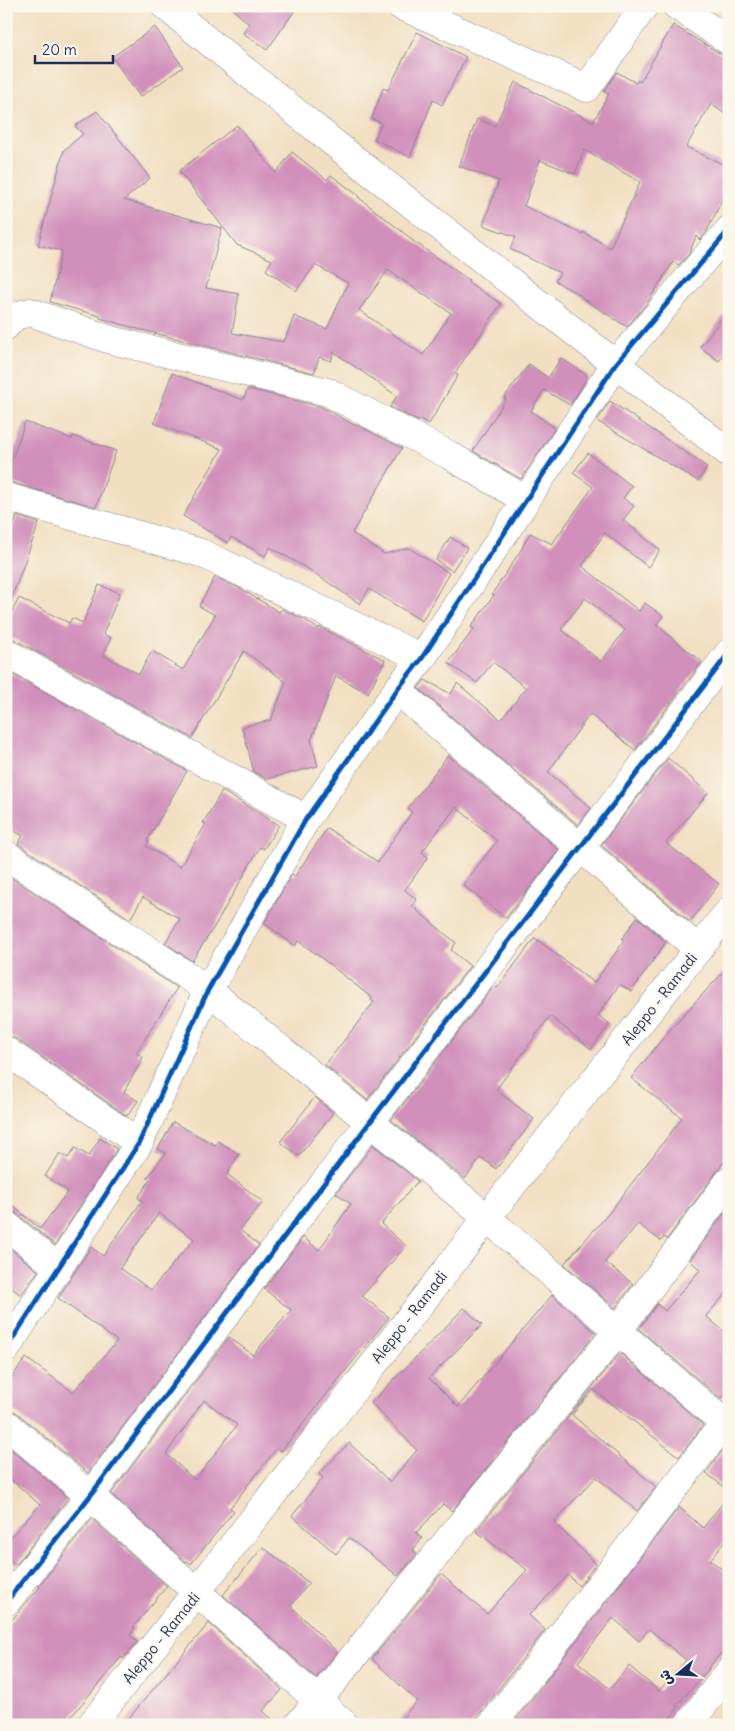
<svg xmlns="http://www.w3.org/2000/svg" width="735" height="1731" font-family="Delius,'Playpen Sans Arabic',sans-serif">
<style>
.building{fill:#d190bc;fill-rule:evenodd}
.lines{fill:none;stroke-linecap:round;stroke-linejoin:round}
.minor-casing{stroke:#868790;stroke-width:29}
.highway-casing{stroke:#868790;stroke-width:29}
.minor{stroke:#fff;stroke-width:28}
.highway{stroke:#fff;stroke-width:28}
.cycleway-casing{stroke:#fbf7ec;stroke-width:8}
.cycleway{stroke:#0057b8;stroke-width:5}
.labels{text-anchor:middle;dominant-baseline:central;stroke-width:4;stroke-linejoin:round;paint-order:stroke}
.street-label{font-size:15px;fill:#1b2f5e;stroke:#fbf7ec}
</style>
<rect width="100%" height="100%" fill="#fbf7ec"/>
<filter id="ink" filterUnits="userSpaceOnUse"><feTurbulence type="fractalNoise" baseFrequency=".02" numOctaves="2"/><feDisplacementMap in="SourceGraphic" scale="10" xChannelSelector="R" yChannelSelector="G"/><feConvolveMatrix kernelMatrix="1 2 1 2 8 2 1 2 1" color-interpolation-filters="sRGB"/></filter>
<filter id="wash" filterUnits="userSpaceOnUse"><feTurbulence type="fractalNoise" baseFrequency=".0096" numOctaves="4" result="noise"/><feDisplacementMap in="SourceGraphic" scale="20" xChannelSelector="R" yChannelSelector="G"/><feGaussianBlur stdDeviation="1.12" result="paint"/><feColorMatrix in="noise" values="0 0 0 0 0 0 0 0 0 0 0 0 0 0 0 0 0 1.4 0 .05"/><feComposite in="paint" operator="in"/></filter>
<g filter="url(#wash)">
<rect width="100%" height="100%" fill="#f2dfc1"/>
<g id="blocks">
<path class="building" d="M229,6H298L267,50L243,33L249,24Z
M673,25L729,59V117L711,104L686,147L729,167V186L706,233L700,240L696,236L689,254L679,265L673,262L648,302L627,327L582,298L583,297L555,281L560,273L510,249L516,237L483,225L499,181L459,166L477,119L495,126L515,82L593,122L609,94L604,91L617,72L636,83L638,80L640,82ZM584,150L640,182L610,248L583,232L582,234L524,206L540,160L575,174Z
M155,27L183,67L140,97L112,57Z
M417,32L466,57L442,105L433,100L410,157L374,139L382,123L372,119L383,88L388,90Z
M97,111L150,178L124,200L222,228L206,288L239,294L232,333L284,342L294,316L327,329L348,283L315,265L296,291L266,270L272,260L237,245L179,171L237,125L276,173L292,152L327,180L331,175L359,196L358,197L409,237V238L469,280L468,282L501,304L455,373L458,375L429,424L420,419L418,421L390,407L397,396L334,352L331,361L319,357L314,373L138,329L100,318V316L50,302L62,251L38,245L64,150L83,134L75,126ZM388,270L451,313L423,355L359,310Z
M729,309V347L719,361L700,347Z
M561,358L588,376L570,405L544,390L531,411L555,428L521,479L473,451L506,399L504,398L529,364L548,378Z
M172,373L243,400L248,389L322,407L356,426L357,425L402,448L352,533L384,554L409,548L449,573L422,621L369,589L360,604L308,569L270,547L265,556L231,537L228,543L183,516L222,449L154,423Z
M610,401L707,467L698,481L597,421Z
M25,422L72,439L73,436L116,451L96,507L6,481V476Z
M588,453L632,486L623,498L634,506L623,520L660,550L648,567L605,533L582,566L639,611L645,603L663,616L656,625L702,662L635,750L590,714L548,772L591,808L578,825L418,688L425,680L451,694L457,683L501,720L526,688L493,662L477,683L448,663L474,629L471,627L494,595L492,594L521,550L530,533L552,544L593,487L573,473ZM585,598L625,630L601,662L561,629Z
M17,516L39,523L9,605H6V545Z
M450,537L467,548L452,571L436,560Z
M215,577L241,589L279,612L282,609L305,620L318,629L319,627L385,660L368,693L336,676L311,740L318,766L267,779L254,772L242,727L271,720L286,682L244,651L192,738L14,639L6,637V624L19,598L69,623L72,618L83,623L99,585L120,593L103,634L111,638L103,655L139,674L152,651L183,670L215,615L199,606Z
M6,671L187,771L147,841L149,842L146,846L180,867L206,824L203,823L222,791L279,825L264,849L260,847L214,927L192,961L165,943L180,919L143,897L130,919L18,844L23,836L6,826Z
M448,755L559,850L506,918L463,885L497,841L456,807L422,852L428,857L405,890L417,900L412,906L456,943L451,950L470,966L367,1100L325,1065L374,1002L371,1000L372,998L319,956L298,941L295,946L264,923L292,874L295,876L327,828L378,862L412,812L408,808Z
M668,758L708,793L666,843L719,884L690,922L601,845Z
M6,874L177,988L136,1053L143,1057L124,1092L138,1101L127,1116L15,1038L6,1036Z
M637,917L666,942L631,992L620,984L598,1015L610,1024L591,1049L550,1016L496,1090L534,1119L496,1169L481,1157L465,1179L391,1120L494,986L497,988L535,938L594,983L624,941L622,939Z
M729,966V1155L667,1239L664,1237L661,1241L638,1224L605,1262L633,1284L615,1308L564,1264L609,1213L682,1118L631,1078L671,1028Z
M315,1097L333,1113L299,1156L280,1142Z
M173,1122L215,1145L218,1141L239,1154L227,1174L263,1202L240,1230L259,1245L88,1473L16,1412L6,1409V1385L26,1358L73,1392L117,1341L58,1298L91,1247L103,1256L142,1201L138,1198L150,1180L147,1178L166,1153L158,1149ZM159,1213L194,1239L151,1290L120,1268Z
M100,1138L117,1149L55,1245L16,1213L6,1210V1200L40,1229L68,1191L45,1176L60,1153L68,1158L75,1148L89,1156Z
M373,1145L418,1181L381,1224L406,1246L362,1296L389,1317L281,1451L277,1448L230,1508L234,1511L191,1564L187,1561L186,1562L111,1494L229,1337L253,1355L291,1310L264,1289L303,1237L319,1250L351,1204L336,1193ZM204,1400L237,1425L195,1480L166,1454Z
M728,1208L729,1290L706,1316L729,1336V1389L721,1399L639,1329L657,1304L665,1311L700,1270L690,1260Z
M6,1245L38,1271L21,1295L6,1284Z
M552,1295L596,1333L452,1511L443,1504L416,1533L422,1538L413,1550L417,1554L398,1576L349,1538L336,1554L292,1516L323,1478L319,1474L349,1443L390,1482L417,1450L371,1403L464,1308L482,1325L429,1378L458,1407Z
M620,1353L703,1425L679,1457L593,1389L572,1415L656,1487L637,1511L596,1477L554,1522L596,1564L579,1586L568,1575L529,1615L545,1630L471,1725H396L417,1701L372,1659L441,1574L487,1614L527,1570L476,1531Z
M6,1445L68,1498L16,1565L6,1556V1542L40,1505L6,1475Z
M726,1446L729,1448V1491L706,1473Z
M729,1495V1536L710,1560L729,1575V1644L708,1668L709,1669L676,1706L678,1708L664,1725H512L679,1507L703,1528ZM613,1618L639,1641L649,1629L686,1660L659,1691L629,1666L610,1689L578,1662Z
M92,1519L167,1586L133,1627L135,1628L130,1635L137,1642L123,1659L121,1657L64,1725H6V1627L40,1587L39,1586Z
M263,1547L309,1583L291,1606L337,1652L316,1678L223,1595Z
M209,1623L282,1690L263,1711L279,1725H123Z"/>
</g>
</g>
<g filter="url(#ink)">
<use href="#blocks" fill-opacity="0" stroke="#868790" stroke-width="1"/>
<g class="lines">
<g class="minor-casing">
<path id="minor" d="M165,6L340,148L729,453
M401,6L430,18L587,88L644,6
M677,6L729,41
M6,326L15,316L30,312L111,340L328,392L449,455L526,500
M6,497L201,553L422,658
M6,653L306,819
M397,690L698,949
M6,855L208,990L486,1217L729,1427
M6,1051L139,1143
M6,1225L59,1268
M6,1349L139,1143L208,990L306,819L397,690L422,658L615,365L729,230
M6,1424L90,1496L345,1725
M6,1602L90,1496L370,1122L729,653
M298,1725L617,1332L729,1181
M492,1725L729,1417
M688,1725L729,1672"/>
</g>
<g class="highway-casing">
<path id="highway" d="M91,1725C307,1456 512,1179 729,911"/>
</g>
<use href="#minor" class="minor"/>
<use href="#highway" class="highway"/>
<g class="cycleway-casing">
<path id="cycleway" d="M6,1349L139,1143L208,990L306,819L397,690L422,658L615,365L729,230
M6,1602L90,1496L370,1122L729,653"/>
</g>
<use href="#cycleway" class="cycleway"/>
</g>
</g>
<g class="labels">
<g class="street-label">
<text transform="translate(659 999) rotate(-52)">Aleppo - Ramadi</text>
<text transform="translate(409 1317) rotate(-52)">Aleppo - Ramadi</text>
<text transform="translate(161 1638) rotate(-51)">Aleppo - Ramadi</text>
</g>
</g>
<rect width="735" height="1731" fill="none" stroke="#fbf7ec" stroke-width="25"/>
<g transform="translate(678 1674) rotate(252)" stroke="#fbf7ec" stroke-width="4" paint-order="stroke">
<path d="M0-4L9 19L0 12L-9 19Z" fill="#1b2f5e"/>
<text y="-8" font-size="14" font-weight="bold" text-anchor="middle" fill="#1b2f5e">ش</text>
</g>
<path d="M35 55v8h78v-8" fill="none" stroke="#1b2f5e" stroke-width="2.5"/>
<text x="42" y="55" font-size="15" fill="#1b2f5e" stroke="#fbf7ec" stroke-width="4" paint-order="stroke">20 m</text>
</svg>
